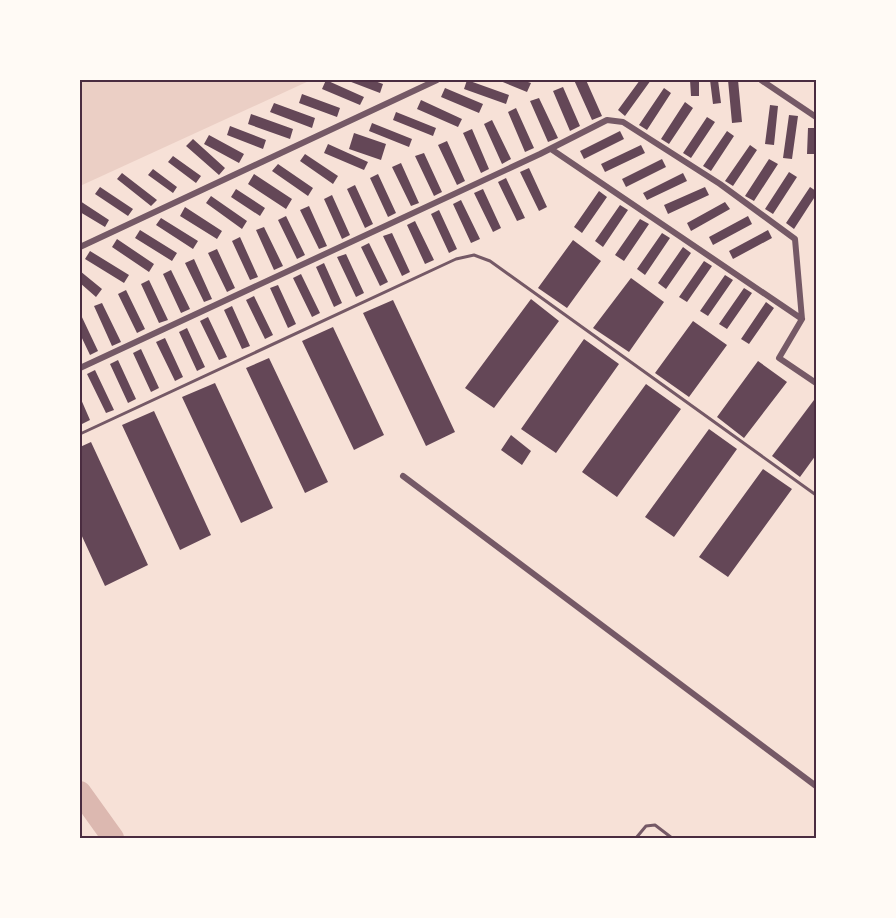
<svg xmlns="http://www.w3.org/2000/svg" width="896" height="918" font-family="'Source Sans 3',sans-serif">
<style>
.green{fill:#ebcfc5}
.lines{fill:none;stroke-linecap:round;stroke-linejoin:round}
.river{stroke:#dcb8b0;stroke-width:22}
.building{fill:#644757}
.service{stroke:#755966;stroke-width:3}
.minor{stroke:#755966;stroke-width:6}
.neatline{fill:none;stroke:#4a2c40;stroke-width:2}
</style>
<rect width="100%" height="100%" fill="#f7e1d7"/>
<path class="green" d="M80,80H311L80,186Z"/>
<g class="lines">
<path class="river" d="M80,792L113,838"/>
</g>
<path class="building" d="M326,80L364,97L360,105L322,89Z
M346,80H372L383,84L380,93Z
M467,80L509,95L506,104L464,89Z
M498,80H522L531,83L527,92Z
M574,80H586L602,116L592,120Z
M640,80H651L625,116L618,110Z
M690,80H699V96H691Z
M710,80H718L721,103L713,104Z
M728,80H738L742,122L732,123Z
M563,87L580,126L570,131L553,91Z
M445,88L483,104L479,113L441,97Z
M664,88L671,93L647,130L639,125Z
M302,94L340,108L337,117L299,103Z
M539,98L558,138L548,142L530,101Z
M421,100L462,119L458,127L417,109Z
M685,102L693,108L669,144L661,139Z
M274,103L315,118L312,128L270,112Z
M770,105L778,106L774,145L765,144Z
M516,108L534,148L525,152L508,112Z
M396,112L436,128L433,136L393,120Z
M251,114L293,129L290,139L248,124Z
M789,115L798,116L792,159L783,158Z
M707,117L715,122L691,158L683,153Z
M492,120L511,159L502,164L484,124Z
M372,123L412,139L409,147L369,131Z
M230,126L266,140L263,149L227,135Z
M808,128H815V154H807Z
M472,129L489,169L481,173L463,133Z
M620,131L624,139L584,159L580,151Z
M727,131L734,136L711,171L703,166Z
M354,133L386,144L381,160L349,149Z
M209,135L244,154L239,163L204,144Z
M193,139L225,168L219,175L186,146Z
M447,141L465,181L457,185L438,145Z
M328,144L368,162L364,170L324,153Z
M641,145L645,153L605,172L601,164Z
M750,145L757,150L733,186L725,181Z
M424,153L442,192L434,196L415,156Z
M305,154L338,176L333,184L300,161Z
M173,156L201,176L196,183L168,162Z
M662,159L666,167L626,187L622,179Z
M769,159L778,164L754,201L745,196Z
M401,163L419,203L411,206L392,167Z
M278,164L313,188L308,196L272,171Z
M529,168L547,207L539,211L520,172Z
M153,169L177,187L173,193L148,175Z
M789,172L797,177L773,214L765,209Z
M122,173L157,200L151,206L117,179Z
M683,173L687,181L647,200L643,193Z
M254,174L292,199L286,209L248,184Z
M378,174L396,213L388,217L370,178Z
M506,178L525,218L517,221L498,182Z
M355,185L373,224L365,228L347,189Z
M100,187L133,209L128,216L95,194Z
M705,187L709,195L668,214L664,205Z
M810,187L816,191V195L794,229L786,223Z
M236,189L265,208L260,216L231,197Z
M483,189L501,228L493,232L474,193Z
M599,191L607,197L582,233L574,227Z
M332,195L350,235L342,239L324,199Z
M211,196L247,221L242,229L206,203Z
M461,200L480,239L471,243L453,204Z
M80,201L109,220L105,227L80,212Z
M725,202L730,209L691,231L687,223Z
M620,205L628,210L603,247L595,241Z
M309,206L327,246L319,249L300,210Z
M185,207L222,231L217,239L180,216Z
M439,210L457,249L449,253L431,214Z
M286,216L305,255L297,259L278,220Z
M748,216L752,224L713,245L709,237Z
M161,218L198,241L193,249L156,225Z
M640,219L649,224L624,261L615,255Z
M415,221L434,260L425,264L407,225Z
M264,227L283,266L274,270L256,230Z
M140,230L177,253L172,261L135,238Z
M768,230L772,238L733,259L729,251Z
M392,233L410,272L402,276L383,236Z
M662,233L670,238L645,275L637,269Z
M240,237L258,277L250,280L232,241Z
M117,239L154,264L149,272L112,247Z
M573,240L601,261L567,308L538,288Z
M369,243L388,282L380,286L361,247Z
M683,247L691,253L666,289L658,283Z
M217,249L235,288L227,292L208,253Z
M90,251L129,275L124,283L85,259Z
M346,254L364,293L356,297L337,257Z
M194,259L212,299L204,302L185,263Z
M704,261L712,266L687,302L679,297Z
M324,263L342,303L334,307L316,267Z
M171,270L190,309L181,313L163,274Z
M80,271L102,289L96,297L80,283Z
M301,274L320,313L312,317L293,278Z
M725,275L733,280L708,316L700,311Z
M631,278L664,302L629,352L593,328Z
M149,280L168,320L159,323L141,284Z
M278,285L296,324L288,328L270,288Z
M744,288L752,293L727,329L719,324Z
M126,290L145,329L137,333L118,294Z
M254,296L273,335L265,339L246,300Z
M531,299L559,321L494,408L465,388Z
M393,300L455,432L426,446L363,313Z
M766,302L774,308L749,344L741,339Z
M102,303L121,342L112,346L94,306Z
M232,306L250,346L242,349L224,310Z
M80,313L98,351L90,355L80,334Z
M208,317L227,357L219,360L200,321Z
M693,321L727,345L689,397L655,373Z
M333,327L384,435L354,450L302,341Z
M187,328L205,367L197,371L179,332Z
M165,338L183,377L175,381L156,342Z
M584,339L619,364L556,453L521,429Z
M141,349L159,388L151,392L133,353Z
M269,358L328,482L305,493L246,368Z
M118,360L136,399L128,403L110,364Z
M758,361L787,382L744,438L717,417Z
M95,370L114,410L106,413L87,374Z
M215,383L273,508L241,523L182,397Z
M646,384L681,409L617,497L582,472Z
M80,397L90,420L82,424L80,419Z
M814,400L816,402V455L800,477L772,456Z
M154,411L211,535L180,550L122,425Z
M709,429L737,449L674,537L645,517Z
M511,435L531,451L522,465L501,450Z
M91,442L148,565L105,586L80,532V447Z
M763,469L792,489L728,577L699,557Z"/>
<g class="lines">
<path class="service" d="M80,434L456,259L474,255L490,261L816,495
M636,838L646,826L655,825L672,838"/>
<path class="minor" d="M761,80L816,117
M551,149L802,319
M80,247L437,80
M80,368L540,154L607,120L623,122L720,184L795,239L802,319L779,358L816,383
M403,476L816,786"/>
</g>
<rect width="896" height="918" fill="none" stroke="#fffaf5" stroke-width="162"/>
<rect x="81" y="81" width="734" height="756" class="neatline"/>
</svg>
